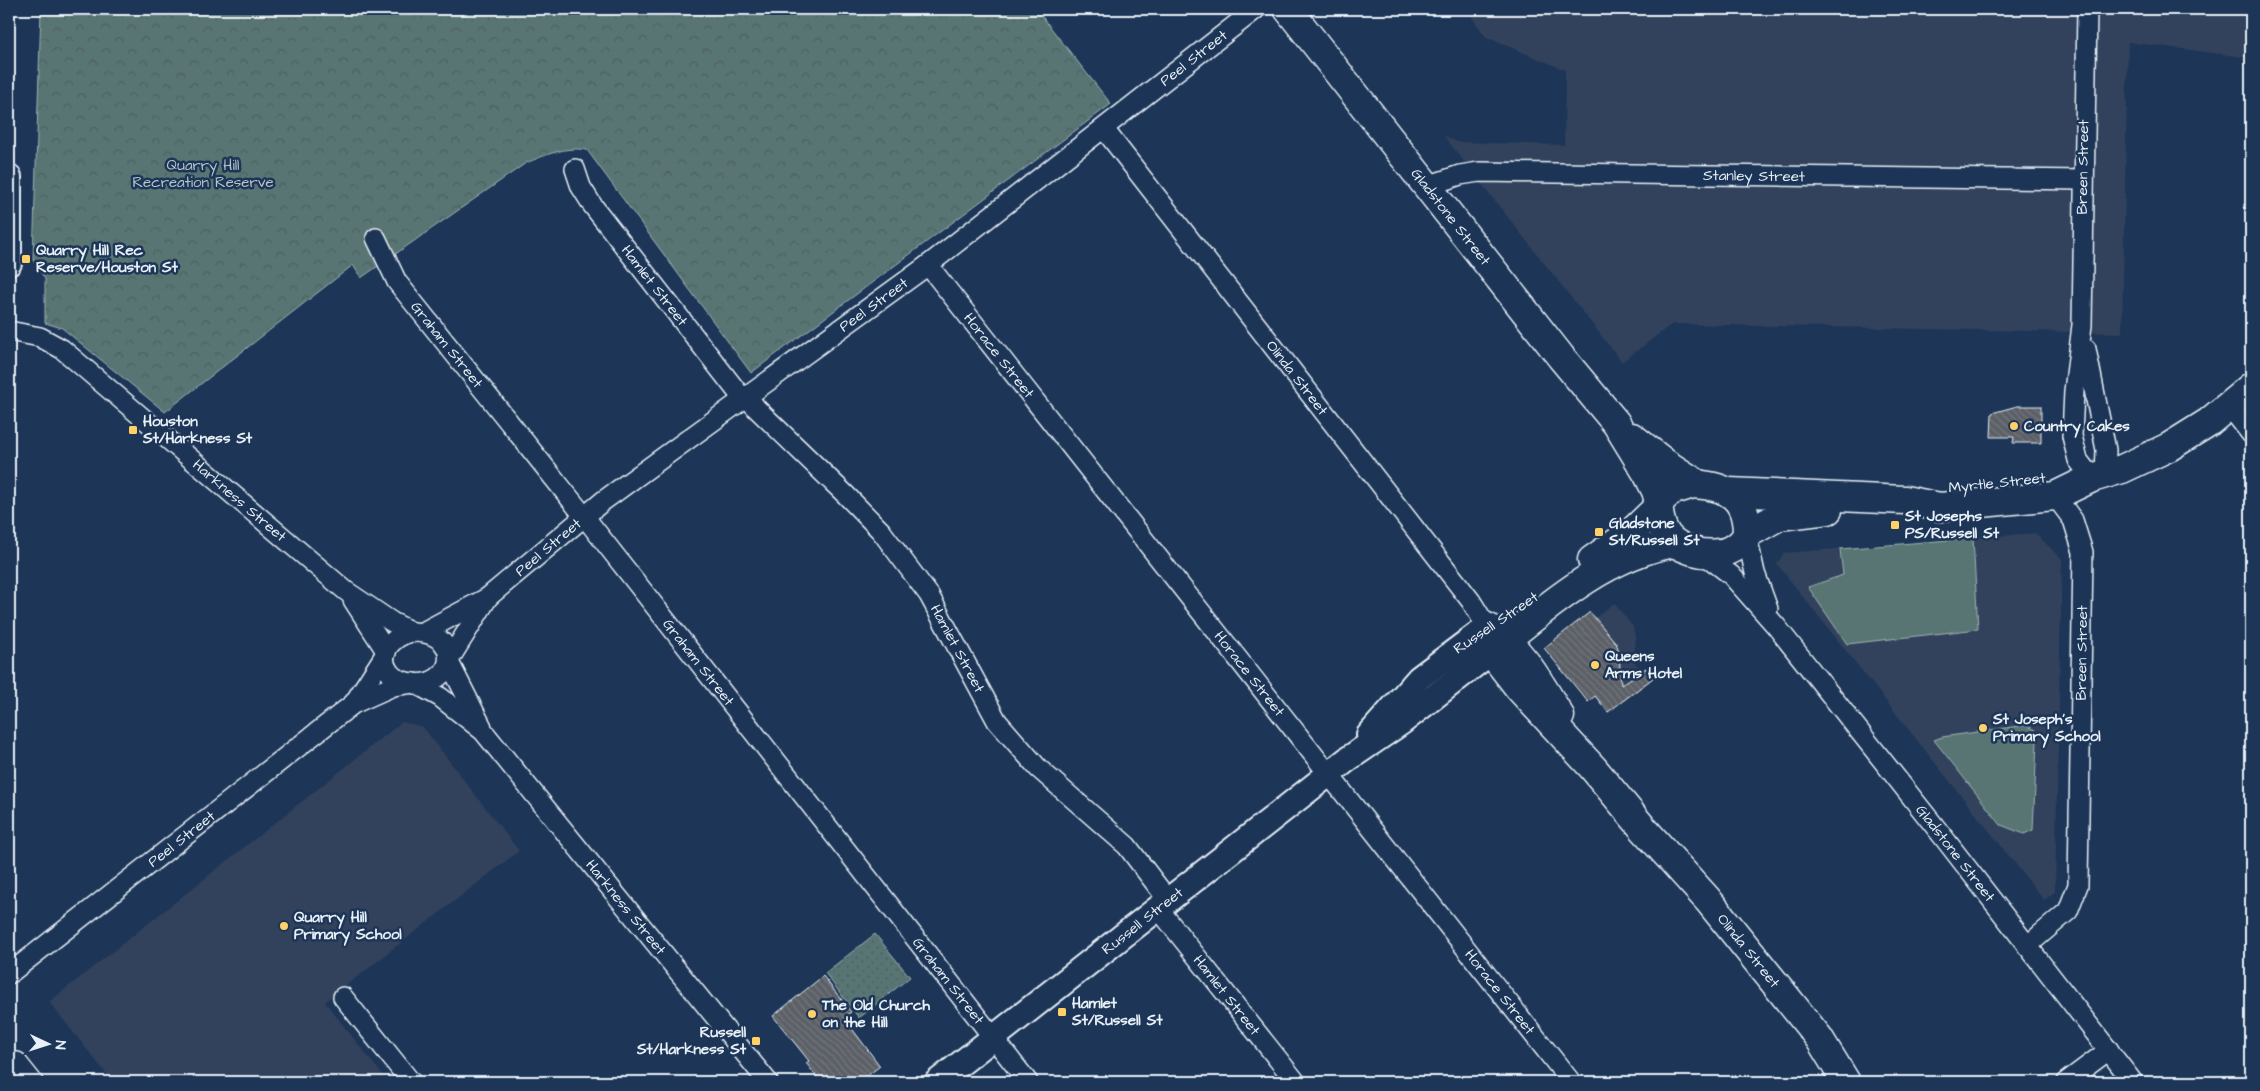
<svg xmlns="http://www.w3.org/2000/svg" width="2260" height="1091" font-family="'Architects Daughter',sans-serif">
<style>
.built{fill:#30425c}
.grass{fill:#587573;stroke:#a0b3b6}
.forest{fill:url(#forest-crowns);stroke:#a0b3b6}
.garden{fill:url(#garden-dots);stroke:#a0b3b6}
.building{fill:url(#building-back-hatch);stroke:#e8f1f8}
.lines{fill:none;stroke-linecap:round;stroke-linejoin:round}
.minor-casing{stroke:#e8f1f8;stroke-width:22}
.tertiary-casing{stroke:#e8f1f8;stroke-width:28}
.secondary-casing{stroke:#e8f1f8;stroke-width:31}
.minor{stroke:#1d3557;stroke-width:19}
.tertiary{stroke:#1d3557;stroke-width:24}
.secondary{stroke:#1d3557;stroke-width:28}
.poi-dot{fill:#ffd166;stroke:#1d3557;stroke-width:2}
.labels{text-anchor:middle;dominant-baseline:central;stroke-width:5;stroke-linejoin:round;paint-order:stroke}
.street-label{font-size:15px;fill:#e8f1f8;stroke:#1d3557}
.park-label{font-size:15px;fill:#b6c6c9;stroke:#1d3557}
.poi-label{font-size:15px;font-weight:bold;fill:#e8f1f8;stroke:#1d3557;text-anchor:start}
</style>
<defs>
<pattern id="forest-crowns" width="20" height="18" patternUnits="userSpaceOnUse" patternTransform="scale(1.25)"><rect width="20" height="18" fill="#587573"/><path d="M2 6a3 3 0 1 1 6 0M12 15a3 3 0 1 1 6 0" fill="none" stroke="#4f5e5e"/></pattern>
<pattern id="garden-dots" width="8" height="8" patternUnits="userSpaceOnUse" patternTransform="scale(1.25)"><rect width="8" height="8" fill="#587573"/><path d="M2 2h.1M6 6h.1" fill="none" stroke="#4f5e5e" stroke-width="1.8" stroke-linecap="round"/></pattern>
<pattern id="building-back-hatch" width="6" height="6" patternUnits="userSpaceOnUse" patternTransform="scale(1.25)"><rect width="6" height="6" fill="#5b6066"/><path d="M-1 5l2 2M0 0l6 6M5-1l2 2" fill="none" stroke="#73777d"/></pattern>
</defs>
<rect width="100%" height="100%" fill="#1d3557"/>
<filter id="ink" filterUnits="userSpaceOnUse"><feTurbulence type="fractalNoise" baseFrequency=".02" numOctaves="2"/><feDisplacementMap in="SourceGraphic" scale="10" xChannelSelector="R" yChannelSelector="G"/><feConvolveMatrix kernelMatrix="1 2 1 2 8 2 1 2 1" color-interpolation-filters="sRGB"/></filter>
<g filter="url(#ink)">
<path class="built" d="M1466,9H2251V58L2128,42L2122,333L1672,324L1622,362L1443,135L1457,142L1564,145L1565,70L1486,37Z
M2035,533L2062,559L2055,892L2044,900L1777,564L1784,553Z
M1614,603L1633,627L1636,642L1633,660L1650,682L1608,714L1556,649Z
M402,722L423,727L519,851L325,1002L388,1082H113L49,1002Z"/>
<path class="grass" d="M1973,538L1978,629L1847,644L1808,587L1843,575L1840,549Z
M2026,725L2035,730L2037,742L2033,830L2024,834L2001,825L1934,740L1942,737Z"/>
<path class="forest" d="M41,9H1036L1111,104L751,373L587,150C565,146 546,155 526,163L361,278L353,265L165,412L62,328L45,323V279L33,260Z"/>
<path class="garden" d="M875,934L910,977L859,1018L825,973Z"/>
<path class="building" d="M2017,406H2041V443H2013L2014,437H1991L1992,413Z
M1590,612L1616,643L1619,651L1621,685L1646,668L1653,678L1608,712L1595,696L1588,702L1544,648Z
M823,976L851,1012L844,1018L880,1066L859,1082H821L806,1063L809,1061L773,1016Z"/>
<g class="lines">
<g class="minor-casing">
<g id="minor">
<path d="M2087,9L2082,325L2074,391L2072,436L2078,460L2092,478"/>
<path id="s1" d="M1104,129L1471,601L1487,627"/>
<path id="s2" d="M575,169L581,187L593,206L743,399"/>
<path id="s3" d="M1427,186L1460,175L1479,172L2083,180"/>
<path id="s4" d="M376,238L397,282L584,516L1028,1082"/>
<path id="s5" d="M928,265L1571,1082"/>
<path id="s6" d="M9,331L40,337L62,349L346,591L392,622L412,632"/>
<path d="M2086,349L2106,450L2105,475"/>
<path id="s7" d="M747,396L756,408L846,495L881,531L929,595L997,721L1038,768L1127,846L1168,900"/>
<path d="M2229,406L2251,434"/>
<path d="M1747,537L1755,573L1768,609"/>
<path id="s8" d="M1702,553L1731,575L1776,626L1944,838L2133,1082"/>
<path d="M353,600L386,651"/>
<path d="M412,632C465,631 456,689 412,683C406,682 400,681 394,677C373,659 390,636 412,632Z"/>
<path id="s9" d="M423,632L487,598L603,501L928,265L1256,9"/>
<path d="M449,660L487,599"/>
<path d="M449,662L482,727"/>
<path id="s10" d="M416,684L440,697L483,731L768,1082"/>
<path d="M354,703L386,653"/>
<path id="s11" d="M1158,908L1296,1082"/>
<path id="s12" d="M2027,946L2068,911L2078,885L2083,552L2073,520L2055,496"/>
<path id="s13" d="M9,974L353,704L393,686L413,683"/>
<path d="M343,997L411,1082"/>
<path d="M17,1062L33,1082"/>
<path d="M2066,1082L2109,1050"/>
</g>
</g>
<g class="tertiary-casing">
<g id="tertiary">
<path d="M9,177V263"/>
<path d="M1369,735L1419,678L1487,627"/>
<path id="s14" d="M937,1082L1348,759L1402,722L1491,652"/>
</g>
</g>
<g class="secondary-casing">
<g id="secondary">
<path id="s15" d="M1288,9L1561,357L1616,423L1648,475L1656,491L1659,502"/>
<path d="M1632,437L1665,463L1698,484"/>
<path d="M1693,484C1728,486 1747,497 1747,534C1735,560 1697,557 1675,543C1662,534 1658,517 1659,502L1671,491Z"/>
<path d="M1729,492L1905,500L1940,507L2055,496L2092,478L2122,469L2169,447L2209,422L2251,387"/>
<path d="M1747,534L1779,516L1828,510"/>
<path d="M1592,560L1632,532L1659,506"/>
<path id="s16" d="M1487,627L1491,652L1519,688L1593,768L1642,827L1708,900L1819,1038L1846,1082"/>
<path d="M1491,629C1522,649 1541,685 1560,716"/>
<path d="M1491,652C1544,609 1606,554 1675,543"/>
</g>
</g>
<use href="#minor" class="minor"/>
<use href="#tertiary" class="tertiary"/>
<use href="#secondary" class="secondary"/>
</g>
</g>
<g class="poi-dot">
<rect x="21" y="254" width="10" height="10" rx="2.5"/>
<circle cx="2014" cy="426" r="5"/>
<rect x="128" y="425" width="10" height="10" rx="2.5"/>
<rect x="1890" y="520" width="10" height="10" rx="2.5"/>
<rect x="1594" y="527" width="10" height="10" rx="2.5"/>
<circle cx="1595" cy="665" r="5"/>
<circle cx="1983" cy="728" r="5"/>
<circle cx="284" cy="926" r="5"/>
<rect x="1057" y="1007" width="10" height="10" rx="2.5"/>
<circle cx="812" cy="1014" r="5"/>
<rect x="751" y="1036" width="10" height="10" rx="2.5"/>
</g>
<g class="labels">
<g class="street-label">
<text stroke="none"><textPath href="#s9" startOffset="962">Peel Street</textPath></text>
<text transform="translate(2083 167) rotate(-89)">Breen Street</text>
<text stroke="none"><textPath href="#s3" startOffset="329">Stanley Street</textPath></text>
<text stroke="none"><textPath href="#s15" startOffset="264">Gladstone Street</textPath></text>
<text stroke="none"><textPath href="#s2" startOffset="142">Hamlet Street</textPath></text>
<text stroke="none"><textPath href="#s9" startOffset="558">Peel Street</textPath></text>
<text stroke="none"><textPath href="#s4" startOffset="129">Graham Street</textPath></text>
<text stroke="none"><textPath href="#s5" startOffset="115">Horace Street</textPath></text>
<text stroke="none"><textPath href="#s1" startOffset="315">Olinda Street</textPath></text>
<text transform="translate(1997 483) rotate(-6)">Myrtle Street</text>
<text stroke="none"><textPath href="#s6" startOffset="290">Harkness Street</textPath></text>
<text stroke="none"><textPath href="#s9" startOffset="152">Peel Street</textPath></text>
<text transform="translate(1496 623) rotate(-34)">Russell Street</text>
<text stroke="none"><textPath href="#s7" startOffset="331">Hamlet Street</textPath></text>
<text stroke="none"><textPath href="#s12" startOffset="314">Breen Street</textPath></text>
<text stroke="none"><textPath href="#s4" startOffset="534">Graham Street</textPath></text>
<text stroke="none"><textPath href="#s5" startOffset="520">Horace Street</textPath></text>
<text stroke="none"><textPath href="#s13" startOffset="219">Peel Street</textPath></text>
<text stroke="none"><textPath href="#s8" startOffset="394">Gladstone Street</textPath></text>
<text stroke="none"><textPath href="#s10" startOffset="309">Harkness Street</textPath></text>
<text stroke="none"><textPath href="#s14" startOffset="261">Russell Street</textPath></text>
<text stroke="none"><textPath href="#s16" startOffset="420">Olinda Street</textPath></text>
<text stroke="none"><textPath href="#s4" startOffset="939">Graham Street</textPath></text>
<text stroke="none"><textPath href="#s5" startOffset="925">Horace Street</textPath></text>
<text stroke="none"><textPath href="#s11" startOffset="111">Hamlet Street</textPath></text>
</g>
<g class="park-label">
<text x="203" y="165">Quarry Hill<tspan x="203" dy="17">Recreation Reserve</tspan></text>
</g>
<g class="poi-label">
<text x="36" y="250">Quarry Hill Rec<tspan x="36" dy="17">Reserve/Houston St</tspan></text>
<text x="143" y="421">Houston<tspan x="143" dy="17">St/Harkness St</tspan></text>
<text x="2024" y="426">Country Cakes</text>
<text x="1905" y="516">St Josephs<tspan x="1905" dy="17">PS/Russell St</tspan></text>
<text x="1609" y="523">Gladstone<tspan x="1609" dy="17">St/Russell St</tspan></text>
<text x="1605" y="656">Queens<tspan x="1605" dy="17">Arms Hotel</tspan></text>
<text x="1993" y="719">St Joseph's<tspan x="1993" dy="17">Primary School</tspan></text>
<text x="294" y="917">Quarry Hill<tspan x="294" dy="17">Primary School</tspan></text>
<text x="1072" y="1003">Hamlet<tspan x="1072" dy="17">St/Russell St</tspan></text>
<text x="822" y="1005">The Old Church<tspan x="822" dy="17">on the Hill</tspan></text>
<text x="746" y="1032" text-anchor="end">Russell<tspan x="746" dy="17">St/Harkness St</tspan></text>
</g>
</g>
<rect width="2260" height="1091" fill="none" stroke="#1d3557" stroke-width="30"/>
<rect x="15" y="15" width="2230" height="1061" fill="none" stroke="#e8f1f8" stroke-width="2" filter="url(#ink)"/>
<g transform="translate(48 1044) rotate(94)" stroke="#1d3557" stroke-width="4" paint-order="stroke">
<path d="M0-4L9 19L0 12L-9 19Z" fill="#e8f1f8"/>
<text y="-8" font-size="14" font-weight="bold" text-anchor="middle" fill="#e8f1f8">N</text>
</g>
</svg>
